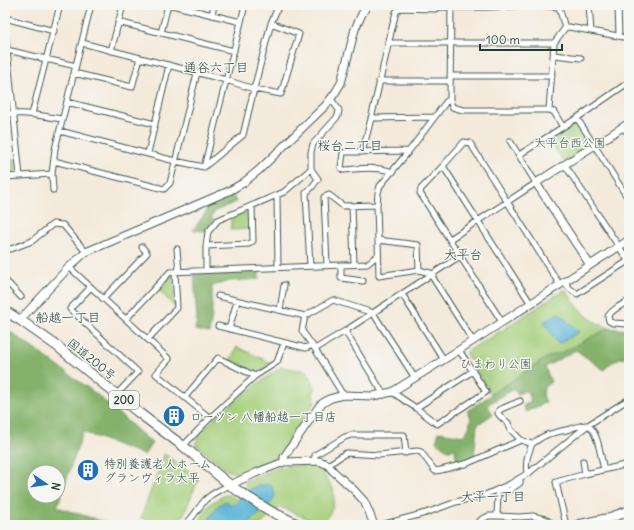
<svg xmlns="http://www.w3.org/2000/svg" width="634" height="530" font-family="Delius,'Klee One',sans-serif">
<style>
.green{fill:#a6cf7b;stroke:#628658}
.forest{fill:#84b26b;stroke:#527850;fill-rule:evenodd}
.water{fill:#59b3d7;stroke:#3c7886}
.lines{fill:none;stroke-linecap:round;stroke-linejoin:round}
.street-casing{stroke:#3f574d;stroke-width:7}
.secondary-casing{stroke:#3f574d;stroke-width:9}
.highway-casing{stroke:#3f574d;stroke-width:11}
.street{stroke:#fff;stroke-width:5}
.secondary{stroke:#fff;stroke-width:7}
.highway{stroke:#fff;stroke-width:9}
.labels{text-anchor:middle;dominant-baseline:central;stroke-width:3;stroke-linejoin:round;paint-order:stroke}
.shield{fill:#f6f6f2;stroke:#60746d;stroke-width:1}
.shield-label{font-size:11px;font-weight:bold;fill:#1f3d34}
.park-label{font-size:12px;fill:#3a5a42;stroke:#f6f6f2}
.street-label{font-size:12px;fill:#1f3d34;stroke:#f6f6f2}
.poi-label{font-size:12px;fill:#1f3d34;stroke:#f6f6f2;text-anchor:start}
.neighbourhood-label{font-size:13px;fill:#1f3d34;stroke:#f6f6f2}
</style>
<rect width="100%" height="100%" fill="#f6f6f2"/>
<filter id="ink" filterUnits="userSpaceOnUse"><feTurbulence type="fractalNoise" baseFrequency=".025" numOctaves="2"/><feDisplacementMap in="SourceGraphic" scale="8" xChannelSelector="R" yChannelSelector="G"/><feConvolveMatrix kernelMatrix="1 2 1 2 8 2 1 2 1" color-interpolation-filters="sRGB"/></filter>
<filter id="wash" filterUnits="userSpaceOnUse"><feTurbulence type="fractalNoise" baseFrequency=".012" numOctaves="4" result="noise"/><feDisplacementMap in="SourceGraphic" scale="16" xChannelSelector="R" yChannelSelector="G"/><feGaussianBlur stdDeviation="0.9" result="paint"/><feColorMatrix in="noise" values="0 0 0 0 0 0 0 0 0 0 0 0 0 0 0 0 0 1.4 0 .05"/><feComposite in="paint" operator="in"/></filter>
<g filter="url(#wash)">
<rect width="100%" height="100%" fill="#f4eadb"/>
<path class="green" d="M577,122L590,145L564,162L549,139Z
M15,159L16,174H6L5,160Z
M250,210V229L231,230V218Z
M173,275L175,307L159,290L170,276Z
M565,289C573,301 582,314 595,322C599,324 605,326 609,328L561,353L548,357L491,394L466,354V352L501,331Z
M237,347L271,363L255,373L230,360Z
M281,367L307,371L316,388L313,393L315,403L308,411L278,457L237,473L228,471L195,444L198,440V434C224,409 252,387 281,367Z
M164,454L199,478L183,516L161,525L141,518Z
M288,466C300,466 314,464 325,470L324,475L333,488L334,497L333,506L329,516L320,524L281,507L260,525H197L207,508L211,503L225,495H229L236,499L246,486L245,481L277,468Z"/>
<path class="forest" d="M233,195L236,202L215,211L211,218L214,220L205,231L193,230L206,212V206Z
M259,272V279L230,281L212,286V316L209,333L195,330L197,321L194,274Z
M5,328L95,393L152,443L144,455L83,432L57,507L114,525H5ZM34,472H58V496H34Z
M609,328L627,330L629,331V359L620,358L611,363L604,370L576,350L545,367L551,382L544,387L543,395L546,402L526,412L523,406L531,401L526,390L518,394L514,389L487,405L493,414L477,425L474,458L468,462L457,464L455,449L448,450L436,442L439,432L463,436L469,428L471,417L467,411L548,357L561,353Z"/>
<path class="water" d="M558,313L579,332L558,344L544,322Z
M271,484L275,495L272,502L258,515L245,525H202L208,521L217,507L225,501L233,505H235C240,498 249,488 258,486C263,485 267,485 271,484Z"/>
</g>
<g filter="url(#ink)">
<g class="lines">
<g class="street-casing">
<path id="street" d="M172,5L241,22L245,5
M540,5L559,7
M561,5L559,7L565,28
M589,5L591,31
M618,5L619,36
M212,15L214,5
M5,18L54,31
M118,22L234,51
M5,30L20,176
M161,33L168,5
M82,43L226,80L254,89L281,94L299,34L271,23
M388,43H554L565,28L569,27L629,38
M7,50L76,66
M111,51L123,5
M554,55L581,58
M74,73L132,87L140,58
M450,76H552
M379,81H450
M450,99L452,107L463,110H549L554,112L563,127
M67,102L155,124
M549,110L554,43
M5,114C24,112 43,116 62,119
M32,114L60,5
M371,118L434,117
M577,118L629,200
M623,127L629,135
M60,131L175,161L204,167L243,135L254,89L271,23L279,5
M362,152C376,106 384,58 396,12L400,8L435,9L438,7H488L531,5
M148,153L169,65
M519,155L577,118L629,82
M54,161L164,189L170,183L197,73
M565,165L629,262
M443,166L531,304
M204,167L241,22
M393,172C378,166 359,169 343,170L341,168L343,153L346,152L409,151
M5,177L52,174
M53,190L52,174L55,149L91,5
M277,195L278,267
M352,206L354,264
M450,239L536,183L510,141
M378,240L418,245L419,270
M206,246L249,244L253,241L252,206
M5,247L11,249L32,241L53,224L63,225L86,252
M177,249L179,272
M327,265L324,197L329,195L343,206L377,205
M341,265V278L363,281
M310,266L306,193L312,187L318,179L311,169
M69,267L169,359L156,374L210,418
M206,270V246L208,232L218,220L284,192L311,169V152L313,144L338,116L339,110L331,99
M434,274L419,270L379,276L377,205L378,193L380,186L409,151L446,102L450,99L451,5
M431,275L473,341
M5,280L21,297
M565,282L569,288L577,294L628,261
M91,287L70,309L138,372L117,394
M402,294L444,360
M218,296L305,316L333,300L373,313L415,378
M103,299L147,253L142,247
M629,301C621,305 613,309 608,316L609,321L613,323L629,324
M280,310L284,285
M305,316L302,331L315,349L343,395
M126,319L170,272L367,264L378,255
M502,322L420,193L421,189L443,166L464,142L470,143L560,285
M218,326L306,348L312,345
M229,329L237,301
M345,331L384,395
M148,339L177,308L175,272
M315,349L345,331L460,256
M392,392L416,408L437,424L486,392L459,350
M185,397L218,358L255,376
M520,401L499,410L498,413L500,416L508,423L511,430L521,440
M416,408L473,371
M183,446L210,418L255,376L277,362L284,343
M583,461L585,474
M314,462L315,455L345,437L351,435H404L406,453
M328,465L346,453L379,455L417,451L421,452L435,471L441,470L468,463L521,440L532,444C546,433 550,434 566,430C570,429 583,424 587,425C598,429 601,459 604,470
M527,473C525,462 528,454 532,444
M497,516L498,493L510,490L520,483V478
M185,525C193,518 198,508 205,500C212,493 221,489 230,485
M381,525L426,513L456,502L485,495L510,484L530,472L588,425L629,399
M476,525L482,519L489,516H497L519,517L533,516L545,519L555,525
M566,525L556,482L585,474L629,464"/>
</g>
<g class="secondary-casing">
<path id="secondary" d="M590,265L536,183L629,123
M20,320L69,267L86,252L229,191L243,183L259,170L326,105L335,93L341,83L355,29L362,14L367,5
M284,462V457L320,405L329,399L343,395L373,396L392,392L459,350L629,240
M230,485L258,472L284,462L319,461L324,463L328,465L333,471L353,489L364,501L369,512L374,525"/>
</g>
<g class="highway-casing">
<path id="highway" d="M5,311L20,320L57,346L139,413L183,446L230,485L241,493L272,512L299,525
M578,525L606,519L629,511"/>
</g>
<use href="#street" class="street"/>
<use href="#secondary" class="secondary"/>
<use href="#highway" class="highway"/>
</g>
</g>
<defs>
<g id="building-disc" transform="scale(1.15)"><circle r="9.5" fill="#1f6fb2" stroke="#f6f6f2"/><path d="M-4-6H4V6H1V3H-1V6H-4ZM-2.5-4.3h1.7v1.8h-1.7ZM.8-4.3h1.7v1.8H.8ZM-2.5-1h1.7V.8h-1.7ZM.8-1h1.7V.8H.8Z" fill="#fff"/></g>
</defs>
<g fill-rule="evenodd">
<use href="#building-disc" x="174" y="416"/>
<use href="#building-disc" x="88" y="470"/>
</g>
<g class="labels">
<rect class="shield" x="109" y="391" width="30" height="18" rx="3"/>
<g class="shield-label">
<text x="124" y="400">200</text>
</g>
<g class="park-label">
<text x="570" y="142">大平台西公園</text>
<text x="496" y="363">ひまわり公園</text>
</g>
<g class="street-label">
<text transform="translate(92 359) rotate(39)">国道200号</text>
</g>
<g class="poi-label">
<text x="190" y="416">ローソン 八幡船越一丁目店</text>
<text x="104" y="463">特別養護老人ホーム<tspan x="104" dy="14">グランヴィラ大平</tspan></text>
</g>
<g class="neighbourhood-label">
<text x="216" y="67">通谷六丁目</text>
<text x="350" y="145">桜台二丁目</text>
<text x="463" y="254">大平台</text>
<text x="68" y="317">船越一丁目</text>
<text x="493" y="496">大平一丁目</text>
</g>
</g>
<rect width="634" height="530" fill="none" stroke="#f6f6f2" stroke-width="20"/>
<g transform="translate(46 484) rotate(103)"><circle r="19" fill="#f6f6f2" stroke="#a0aca6"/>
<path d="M0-3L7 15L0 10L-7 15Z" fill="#1f6fb2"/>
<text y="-6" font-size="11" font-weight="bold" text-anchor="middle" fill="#1f3d34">N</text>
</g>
<path d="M480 44v6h82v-6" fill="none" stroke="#1f3d34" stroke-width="2"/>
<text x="486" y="44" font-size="12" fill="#1f3d34" stroke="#f6f6f2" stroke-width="3" paint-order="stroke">100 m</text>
</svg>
